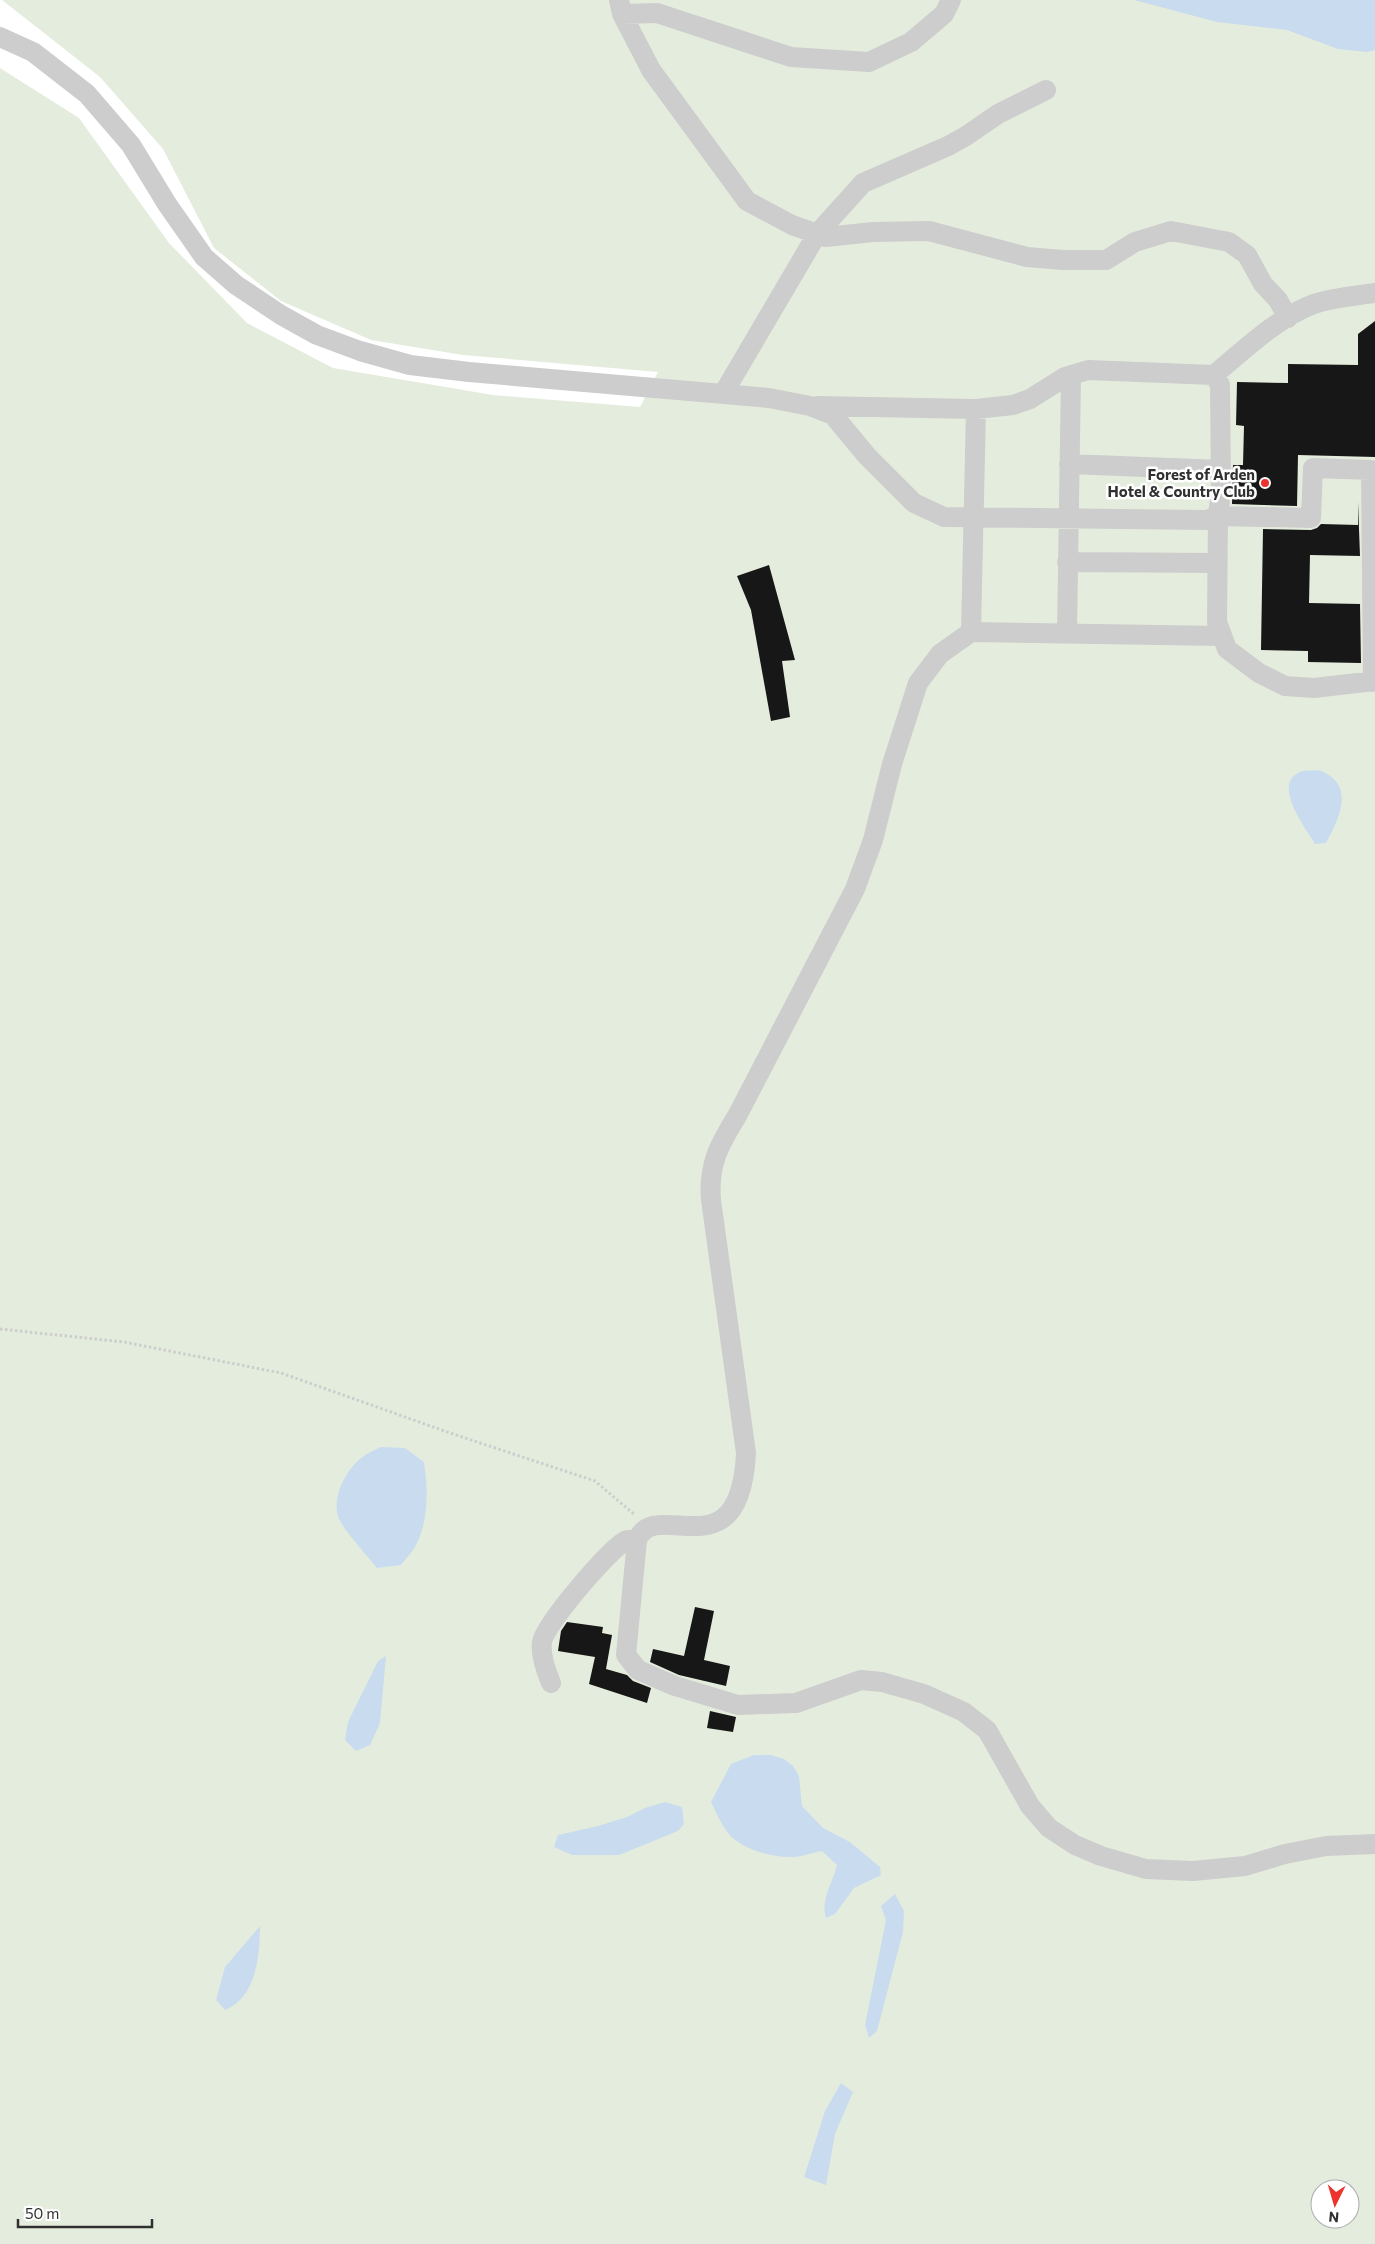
<svg xmlns="http://www.w3.org/2000/svg" width="1375" height="2244" font-family="Commissioner,sans-serif">
<style>
.green{fill:#e4eddd;fill-rule:evenodd}
.water{fill:#c9dbee}
.building{fill:#171717}
.lines{fill:none;stroke-linecap:round;stroke-linejoin:round}
.path{stroke:#cdcdcd;stroke-width:3;stroke-dasharray:2.5 2.5;stroke-linecap:butt}
.minor{stroke:#cdcdcd;stroke-width:20}
.poi-dot{fill:#ec332d;stroke:#fff;stroke-width:2}
.labels{text-anchor:middle;dominant-baseline:central;stroke-width:5;stroke-linejoin:round;paint-order:stroke}
.poi-label{font-size:15px;font-weight:bold;fill:#303030;stroke:#fff;text-anchor:end}
</style>
<rect width="100%" height="100%" fill="#fff"/>
<path class="green" d="M2,0H1375V2244H0V68L79,118L169,243L247,323L333,368L493,395L640,407L658,372L463,355L371,340L281,301L214,248L163,149L100,77ZM1320,2189H1350V2219H1320Z"/>
<path class="water" d="M1134,0H1375V50L1367,52L1338,49L1287,30L1217,22Z
M1319,770C1356,784 1340,817 1326,843L1315,844C1305,827 1269,781 1303,771C1307,770 1314,771 1319,770Z
M381,1447L405,1448L424,1462C428,1489 429,1522 415,1547C412,1553 405,1559 401,1565L377,1568C368,1556 341,1528 338,1516C332,1496 347,1467 364,1456C369,1452 375,1450 381,1447Z
M386,1656L380,1723L370,1745L356,1751L345,1740L348,1722L378,1661Z
M754,1755H771L784,1759L793,1766L799,1776L802,1806L823,1828L850,1842L880,1867L881,1875L854,1888L835,1914L826,1918C820,1899 833,1883 837,1865L822,1851C811,1853 798,1858 788,1857C769,1857 740,1848 728,1833C721,1824 716,1812 711,1802L731,1764Z
M665,1802L682,1807L684,1824L678,1831L619,1855H572L554,1847L558,1835L598,1826L627,1817L645,1808Z
M895,1894L904,1911L903,1932L877,2031L869,2038L865,2025L886,1920L881,1906Z
M260,1926C260,1956 256,1998 225,2010L216,2000L225,1967Z
M841,2083L853,2092L835,2134L826,2185L804,2177L825,2111Z"/>
<path class="building" d="M1375,321V457L1298,455L1297,506L1232,504L1233,465H1243L1244,426L1236,425L1237,382L1288,383V364L1358,365V334Z
M1358,502L1360,556L1310,555L1309,603L1360,604L1361,663L1308,662V651L1261,650L1263,529L1311,530L1317,528L1321,524L1358,525Z
M769,565L795,660L782,661L790,717L771,721L751,610L737,576Z
M695,1607L714,1611L704,1660L730,1666L726,1686L679,1675L650,1662L653,1649L684,1656Z
M567,1622L603,1627L602,1633L612,1635L606,1669L627,1675L633,1681L651,1688L647,1703L589,1684L595,1657L558,1651L561,1631Z
M710,1711L736,1717L733,1732L707,1728Z"/>
<g class="lines">
<path class="path" d="M0,1329L124,1342L281,1373L453,1434L595,1481L635,1515"/>
<path class="minor" d="M619,0L622,14L651,70L747,201L792,225L826,237L873,232L929,231L1027,257L1063,260H1106L1135,242L1171,231L1229,242L1247,255L1263,284L1278,300L1288,318
M622,14L657,13L791,57L869,62L911,42L944,14L951,0
M0,37L33,52L87,94L131,145L167,204L204,257L236,285L281,315L317,335L360,351L410,365L469,372L769,398L810,406L833,415L867,456L914,503L944,517L1207,520L1218,516L1221,491L1220,385L1214,375
M723,394L817,234L863,183L948,146L966,136L998,114L1046,90
M817,406L976,409L1013,405L1030,399L1065,377L1088,370L1214,375C1244,350 1278,317 1314,304C1334,297 1355,296 1375,293
M976,409L971,632L940,654L918,683L892,764L873,840L855,889L737,1116C719,1145 708,1165 711,1200L746,1453C740,1577 656,1495 637,1540L626,1655L638,1670L675,1686L738,1705L796,1703L861,1680L882,1682L924,1694L964,1712L987,1730L1030,1806L1049,1828L1075,1845L1101,1856L1146,1869L1193,1871L1245,1866L1285,1854L1326,1846L1375,1844
M1069,464L1221,470
M1067,562L1217,563
M971,632L1222,636
M1067,634L1071,375
M1373,682L1371,470L1313,468L1311,518L1218,516L1217,622L1227,649L1259,673L1285,686L1314,688L1375,681
M551,1683C546,1671 540,1655 542,1642C545,1624 609,1550 625,1541C628,1539 633,1540 637,1540"/>
</g>
<circle class="poi-dot" cx="1265" cy="483" r="5"/>
<g class="labels">
<g class="poi-label">
<text x="1255" y="474">Forest of Arden<tspan x="1255" dy="17">Hotel &amp; Country Club</tspan></text>
</g>
</g>
<g transform="translate(1335 2204) rotate(185)"><circle r="24" fill="#ffffff" stroke="#acacac"/>
<path d="M0-4L9 19L0 12L-9 19Z" fill="#ec332d"/>
<text y="-8" font-size="14" font-weight="bold" text-anchor="middle" fill="#303030">N</text>
</g>
<path d="M18 2219v8h134v-8" fill="none" stroke="#303030" stroke-width="2.5"/>
<text x="25" y="2219" font-size="15" fill="#303030" stroke="#ffffff" stroke-width="4" paint-order="stroke">50 m</text>
</svg>
